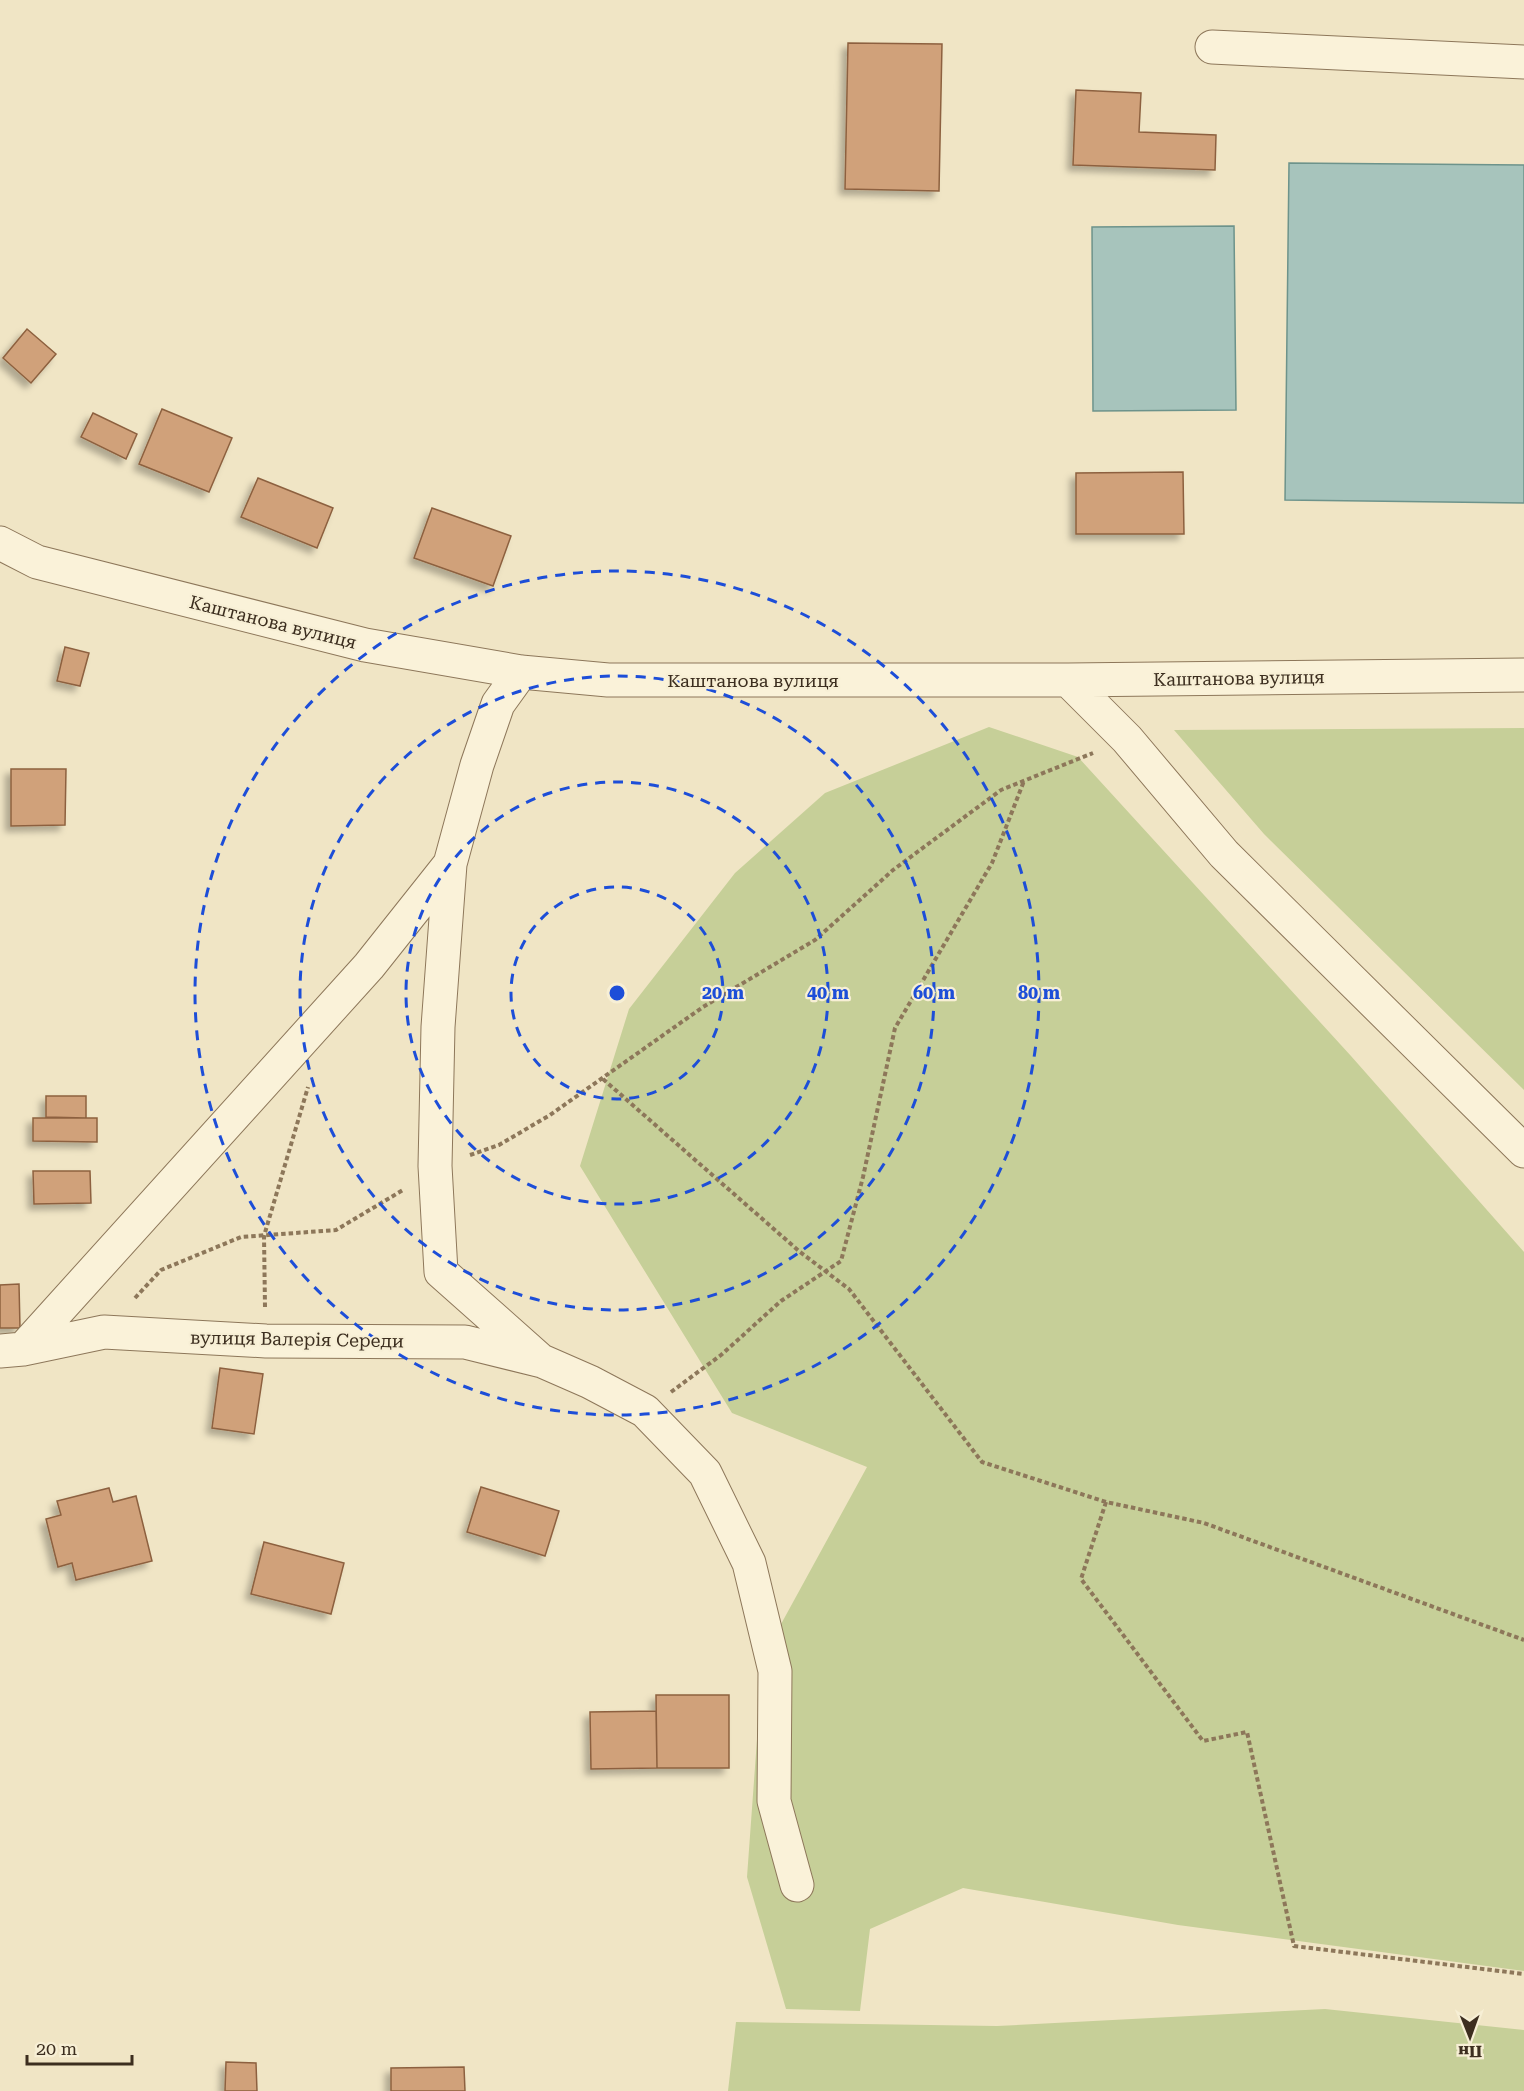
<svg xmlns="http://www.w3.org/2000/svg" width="1524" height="2091" font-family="'Roboto Serif',serif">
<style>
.green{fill:#c6cf98}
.water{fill:#a7c4bc;stroke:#6d938b;stroke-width:1.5}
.building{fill:#d0a17a;stroke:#8d613f;stroke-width:1.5;filter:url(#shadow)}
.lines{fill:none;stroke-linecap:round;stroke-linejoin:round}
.minor-casing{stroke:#8d775a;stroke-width:35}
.path{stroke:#8d775a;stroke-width:4;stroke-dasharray:4.5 3;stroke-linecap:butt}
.minor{stroke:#faf2d9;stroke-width:33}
.ring{fill:none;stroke:#1d4ed8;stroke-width:3;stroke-dasharray:10 8}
.labels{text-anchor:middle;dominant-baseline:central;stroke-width:4.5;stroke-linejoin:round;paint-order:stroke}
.street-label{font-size:18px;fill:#3c2e1f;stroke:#f7efd5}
.centre{fill:#1d4ed8;stroke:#f7efd5;stroke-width:3}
.ring-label{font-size:18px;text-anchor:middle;font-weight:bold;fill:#1d4ed8;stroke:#f7efd5;stroke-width:4.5;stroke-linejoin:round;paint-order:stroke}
</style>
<defs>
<filter id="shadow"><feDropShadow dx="-5.5" dy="5.5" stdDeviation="3" flood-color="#0004"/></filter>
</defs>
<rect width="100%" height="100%" fill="#f0e5c5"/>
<path class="green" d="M989,727L1078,757L1351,1056L1524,1252V1971L1178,1925L963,1888L870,1929L860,2011L786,2009L747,1877L763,1657L867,1467L732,1413L580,1166L629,1009L735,873L825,793Z
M1524,728V1090L1264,834L1174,730Z
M1325,2009L1524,2030V2091H728L736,2022L997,2026Z"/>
<path class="water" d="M1289,163L1524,165V503L1285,500Z
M1234,226L1236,410L1093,411L1092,227Z"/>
<path class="building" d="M848,43L942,44L939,191L845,189Z
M1076,90L1141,93L1139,132L1216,135L1215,170L1073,165Z
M27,329L56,354L31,383L3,358Z
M162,409L232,438L209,492L139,464Z
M93,413L137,434L126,459L81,437Z
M1183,472L1184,534H1076V473Z
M258,478L333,508L317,548L241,517Z
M432,508L511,536L493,586L414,558Z
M65,647L89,653L80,686L57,681Z
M11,769H66L65,825L11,826Z
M46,1096H86V1118L46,1117Z
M33,1118H97V1142L33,1141Z
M33,1171H90L91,1203L34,1204Z
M19,1284L20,1328H0V1285Z
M220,1368L263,1374L254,1434L212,1428Z
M481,1487L559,1511L545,1556L467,1532Z
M109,1488L113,1502L136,1496L152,1561L76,1580L72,1563L58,1567L46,1519L61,1515L57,1501Z
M264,1542L344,1563L331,1614L251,1594Z
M656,1695H729V1768H657Z
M656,1711L657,1768L591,1769L590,1712Z
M226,2062L256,2063L257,2091H225Z
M464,2067L465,2091H391V2068Z"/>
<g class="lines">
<g class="minor-casing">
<path id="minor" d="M1212,47L1524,62
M0,543L37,562L365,645L521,672L608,680H1068L1524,675
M521,672L498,704L477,765L450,864L438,1027L435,1166L441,1272L538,1358
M1068,680L1127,739L1224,854L1524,1151
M23,1349L369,966L450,864
M0,1351L23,1349L104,1332L266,1341L465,1342L542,1361L590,1382L645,1411L705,1473L749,1563L775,1671L774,1801L797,1885"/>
</g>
<path class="path" d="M603,1079L800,1252L849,1289L982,1462L1106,1502L1204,1523L1524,1640
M470,1155L499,1145L550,1115L703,1007L815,940L893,870L1001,790L1093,753
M135,1298L161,1270L241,1237L336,1230L403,1190
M265,1307L264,1236L308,1087
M671,1392L721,1355L781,1301L841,1261L863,1177L895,1028L992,863L1024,781
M1106,1502L1081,1579L1203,1741L1247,1732L1294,1946L1524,1974"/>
<use href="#minor" class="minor"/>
</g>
<g class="ring">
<circle cx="617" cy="993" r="106"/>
<circle cx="617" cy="993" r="211"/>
<circle cx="617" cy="993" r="317"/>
<circle cx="617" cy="993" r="422"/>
</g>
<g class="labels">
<g class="street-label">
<text transform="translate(273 622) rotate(14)">Каштанова вулиця</text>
<text transform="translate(1239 678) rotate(-1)">Каштанова вулиця</text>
<text x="753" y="680">Каштанова вулиця</text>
<text transform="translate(297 1339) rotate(1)">вулиця Валерія Середи</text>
</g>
</g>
<circle cx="617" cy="993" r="9" class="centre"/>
<g class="ring-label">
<text x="723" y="999">20 m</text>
<text x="828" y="999">40 m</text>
<text x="934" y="999">60 m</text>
<text x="1039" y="999">80 m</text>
</g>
<g transform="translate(1470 2037) rotate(179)" stroke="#f7efd5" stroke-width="4.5" paint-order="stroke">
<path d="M0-4.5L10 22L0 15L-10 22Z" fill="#3c2e1f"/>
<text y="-9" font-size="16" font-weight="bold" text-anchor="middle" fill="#3c2e1f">Пн</text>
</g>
<path d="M27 2055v9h105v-9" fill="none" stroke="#3c2e1f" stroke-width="3"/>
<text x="36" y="2055" font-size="18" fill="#3c2e1f" stroke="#f7efd5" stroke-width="4.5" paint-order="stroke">20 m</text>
</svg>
